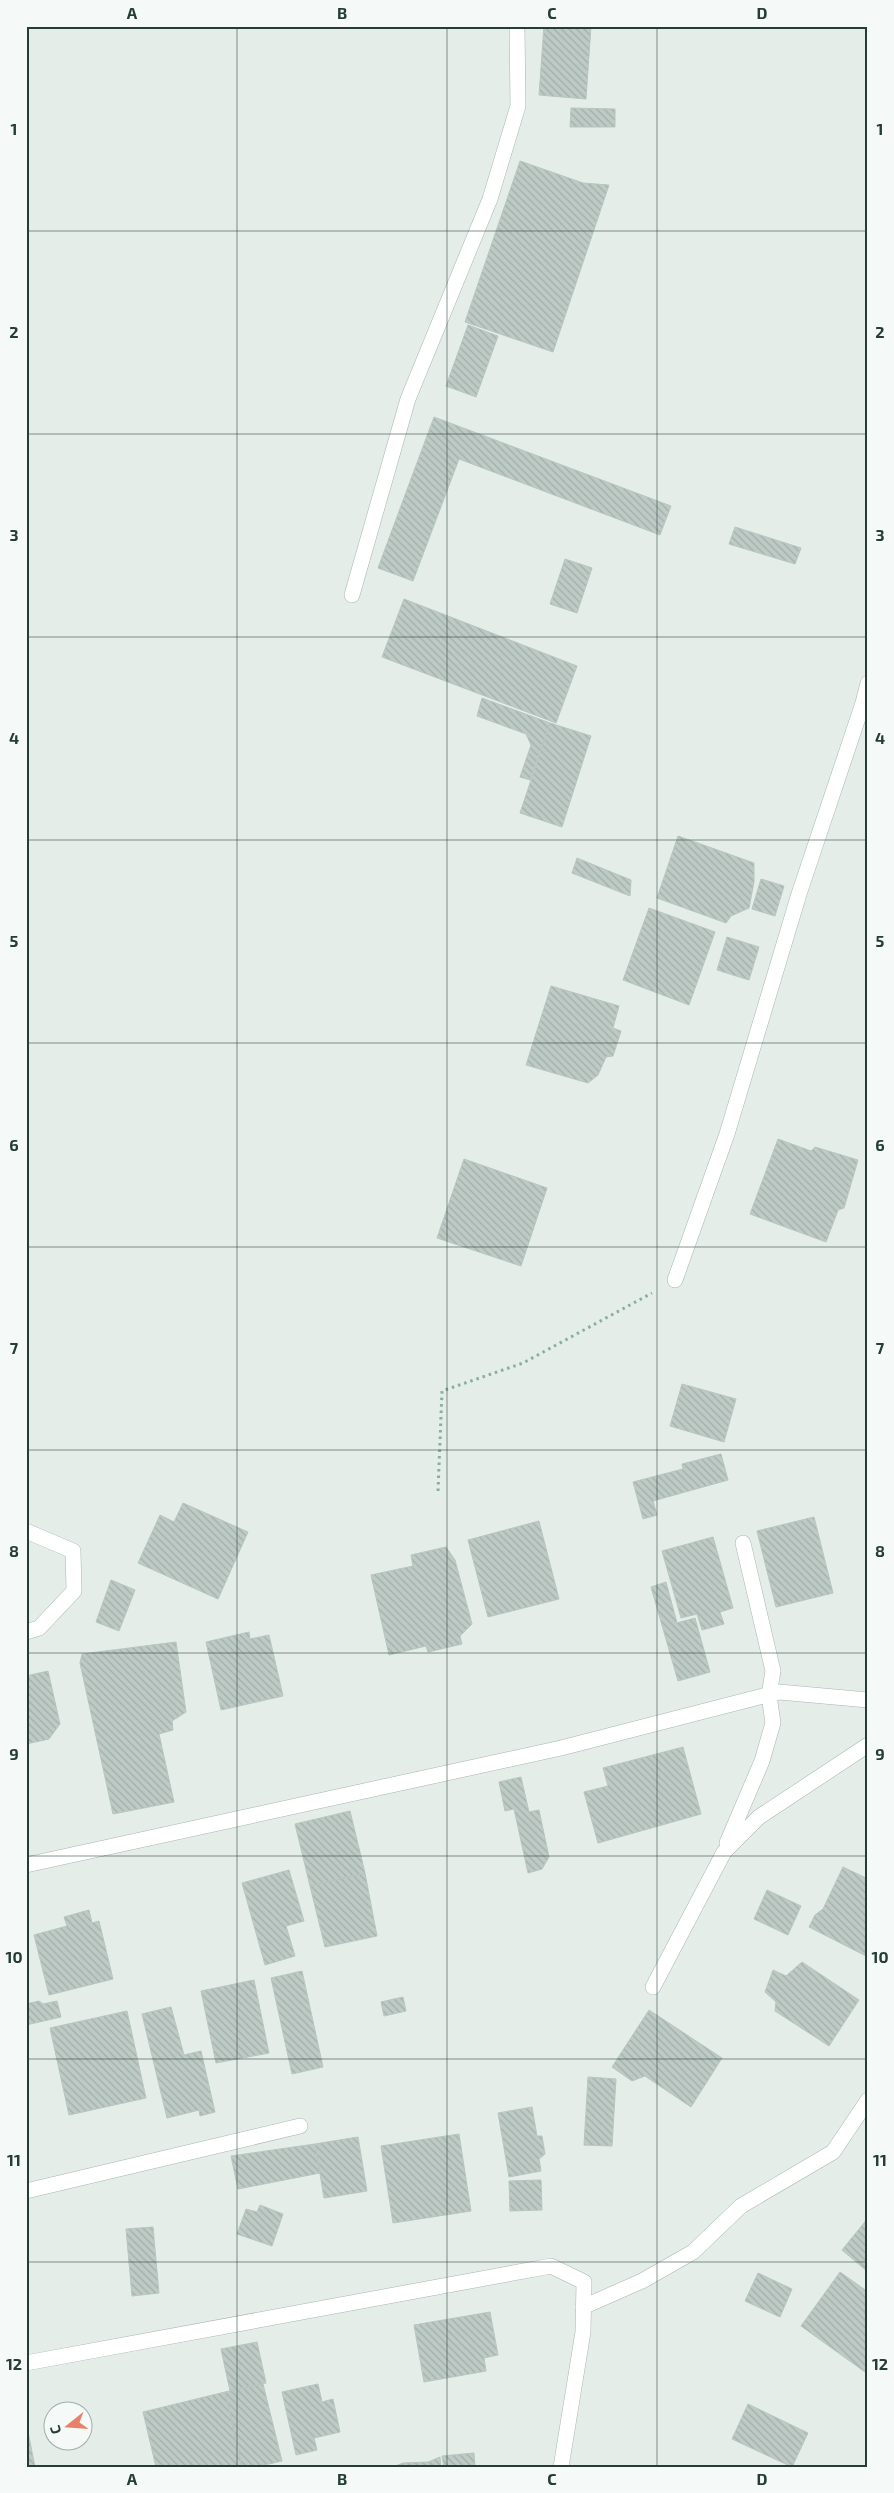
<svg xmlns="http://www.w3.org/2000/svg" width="894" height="2493" font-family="'Exo 2',sans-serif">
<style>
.building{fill:url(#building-back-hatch);stroke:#b7c6bf}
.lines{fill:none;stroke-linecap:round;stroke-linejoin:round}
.minor-casing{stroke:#a8b5b0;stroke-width:16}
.path{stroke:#87aea0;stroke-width:3;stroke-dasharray:2.5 4;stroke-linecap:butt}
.minor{stroke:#fff;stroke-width:15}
.grid{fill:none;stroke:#253d36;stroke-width:1;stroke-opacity:0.55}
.neatline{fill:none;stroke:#253d36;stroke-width:2}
.grid-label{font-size:16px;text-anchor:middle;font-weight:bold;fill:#253d36}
</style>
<defs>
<pattern id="building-back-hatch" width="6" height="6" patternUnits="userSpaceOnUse" patternTransform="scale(1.25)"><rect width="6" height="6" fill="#bdcac5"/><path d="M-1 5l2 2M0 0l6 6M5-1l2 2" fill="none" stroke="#a2aeaa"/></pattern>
</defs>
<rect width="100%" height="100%" fill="#e5ede9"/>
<path class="building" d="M544,26H591L586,99L539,95Z
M571,108L615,109V127H570Z
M520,161L583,183L609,185L553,352L465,322Z
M468,325L498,336L476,397L446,386Z
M434,417L671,506L660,535L459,459L413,581L378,568Z
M735,527L801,548L795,564L729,544Z
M565,559L592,568L577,613L550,604Z
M404,599L577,666L556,723L382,657Z
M482,698L550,723L530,780L520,777L531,745L526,734L477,716Z
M550,723L591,736L562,827L520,813Z
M678,836L754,863V882L749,908L731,916L726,923L657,898Z
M577,858L631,880L630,896L572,873Z
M761,879L784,886L775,916L752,909Z
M649,908L715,932L689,1005L623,980Z
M727,937L759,947L749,980L717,970Z
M551,986L619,1006L613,1028L621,1031L613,1056L606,1057L598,1075L588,1083L526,1065Z
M778,1139L811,1151L815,1147L858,1160L844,1208L838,1210L826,1242L750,1214Z
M464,1159L547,1188L521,1266L437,1238Z
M682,1384L736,1399L724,1442L670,1426Z
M721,1454L728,1480L653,1501L657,1515L643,1519L633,1482L683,1469L682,1464Z
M183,1503L248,1532L218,1599L138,1563L160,1515L174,1522Z
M814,1517L833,1593L776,1607L757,1531Z
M539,1521L559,1599L488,1617L468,1540Z
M713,1537L733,1608L720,1612L724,1624L702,1630L697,1614L681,1618L662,1551Z
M446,1547L455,1560L472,1624L460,1636L462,1644L428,1652L426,1646L389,1655L371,1575L413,1566L411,1555Z
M111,1580L135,1590L119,1631L96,1622Z
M666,1582L677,1623L695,1618L710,1672L678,1681L651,1587Z
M249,1632L250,1639L269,1635L283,1696L221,1710L206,1642Z
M176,1642L186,1712L172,1721L173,1730L159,1734L174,1802L113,1814L80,1663L82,1654Z
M48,1671L60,1724L49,1739L26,1744V1676Z
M683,1747L701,1814L598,1843L584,1792L608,1786L603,1768Z
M521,1777L529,1812L539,1810L549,1857L542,1869L528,1873L514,1809L505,1811L499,1782Z
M350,1811L365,1873L310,1886L295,1824Z
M843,1867L868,1879V1957L809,1927L815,1915L823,1909Z
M289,1870L304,1921L286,1926L295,1956L265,1965L242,1883Z
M365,1873L377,1936L325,1947L310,1886Z
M767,1890L801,1906L788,1935L754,1919Z
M89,1910L92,1923L99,1921L113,1979L49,1995L34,1935L67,1926L64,1917Z
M802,1962L859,2000L829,2046L775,2011L776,2002L765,1992L773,1970L786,1976Z
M302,1971L323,2067L292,2074L271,1978Z
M254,1980L269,2053L216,2063L201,1991Z
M403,1997L406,2011L384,2016L381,2002Z
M39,2001L43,2004L57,2001L61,2017L26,2025V2004Z
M171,2007L184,2055L201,2051L215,2112L200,2116L199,2110L167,2118L142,2014Z
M649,2010L722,2058L691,2107L645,2076L632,2081L612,2067Z
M127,2011L146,2098L69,2115L50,2028Z
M588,2077L616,2079L612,2146L584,2145Z
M532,2107L537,2136H542L545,2154L539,2159L541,2171L509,2177L498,2113Z
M459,2134L471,2211L393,2223L381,2146Z
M358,2137L367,2191L324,2198L315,2144Z
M315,2144L320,2173L238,2189L231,2156Z
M541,2180L542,2210L510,2211L509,2181Z
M260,2205L283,2214L272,2246L237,2234L246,2209L257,2212Z
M868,2218V2272L842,2250Z
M153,2227L159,2293L132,2296L126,2229Z
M840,2272L868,2292V2371L865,2372L801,2326Z
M758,2273L792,2289L780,2317L745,2301Z
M490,2312L498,2355L484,2358L486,2371L424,2382L414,2325Z
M257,2342L266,2383L230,2391L221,2349Z
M263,2384L282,2461L256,2467H242L225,2392Z
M318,2384L322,2402L333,2399L340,2432L314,2438L317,2450L296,2455L282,2392Z
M225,2392L242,2467H156L143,2412Z
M748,2404L808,2433L792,2467L732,2439Z
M26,2422L35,2467H26Z
M474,2453L475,2467H444L442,2456Z
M440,2457L441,2467H393L403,2463L428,2462Z"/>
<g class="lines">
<g class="minor-casing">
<path id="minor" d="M352,595L408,399L490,199L518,106L517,26
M675,1280L727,1134L799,894L863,703L868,683
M26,1531L73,1551L74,1591L39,1628L26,1632
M727,1843L762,1761L773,1723L769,1695L773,1671L743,1543
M26,1865L561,1748L779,1692L868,1700
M653,1987L724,1852L759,1817L868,1745
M26,2191L300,2126
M583,2307L642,2281L693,2252L741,2206L833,2152L868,2100
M26,2363L551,2266L584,2282L583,2332L561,2467"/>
</g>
<path class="path" d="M438,1491L442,1391L523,1363L652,1293"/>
<use href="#minor" class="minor"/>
</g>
<path class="grid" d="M237,26V2467M447,26V2467M657,26V2467M26,231H868M26,434H868M26,637H868M26,840H868M26,1043H868M26,1247H868M26,1450H868M26,1653H868M26,1856H868M26,2059H868M26,2262H868"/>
<rect width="894" height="2493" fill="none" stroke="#f5f9f7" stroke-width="55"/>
<g transform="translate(68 2426) rotate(253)"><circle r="24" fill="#f5f9f7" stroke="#a2aeaa"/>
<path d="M0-4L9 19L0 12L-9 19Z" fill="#e78268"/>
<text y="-8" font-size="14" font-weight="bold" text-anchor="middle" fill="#253d36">С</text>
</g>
<rect x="28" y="28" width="838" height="2438" class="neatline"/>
<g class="grid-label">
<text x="132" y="19">A</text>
<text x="342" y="19">B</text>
<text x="552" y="19">C</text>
<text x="762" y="19">D</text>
<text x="14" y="135">1</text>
<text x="880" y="135">1</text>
<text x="14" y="338">2</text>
<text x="880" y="338">2</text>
<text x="14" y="541">3</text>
<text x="880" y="541">3</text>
<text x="14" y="744">4</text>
<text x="880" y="744">4</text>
<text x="14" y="947">5</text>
<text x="880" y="947">5</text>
<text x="14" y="1151">6</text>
<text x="880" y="1151">6</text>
<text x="14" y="1354">7</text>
<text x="880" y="1354">7</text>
<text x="14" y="1557">8</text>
<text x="880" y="1557">8</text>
<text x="14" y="1760">9</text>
<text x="880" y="1760">9</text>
<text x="14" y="1963">10</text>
<text x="880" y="1963">10</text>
<text x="14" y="2166">11</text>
<text x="880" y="2166">11</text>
<text x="14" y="2370">12</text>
<text x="880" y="2370">12</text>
<text x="132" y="2485">A</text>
<text x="342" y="2485">B</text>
<text x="552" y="2485">C</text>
<text x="762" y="2485">D</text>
</g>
</svg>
